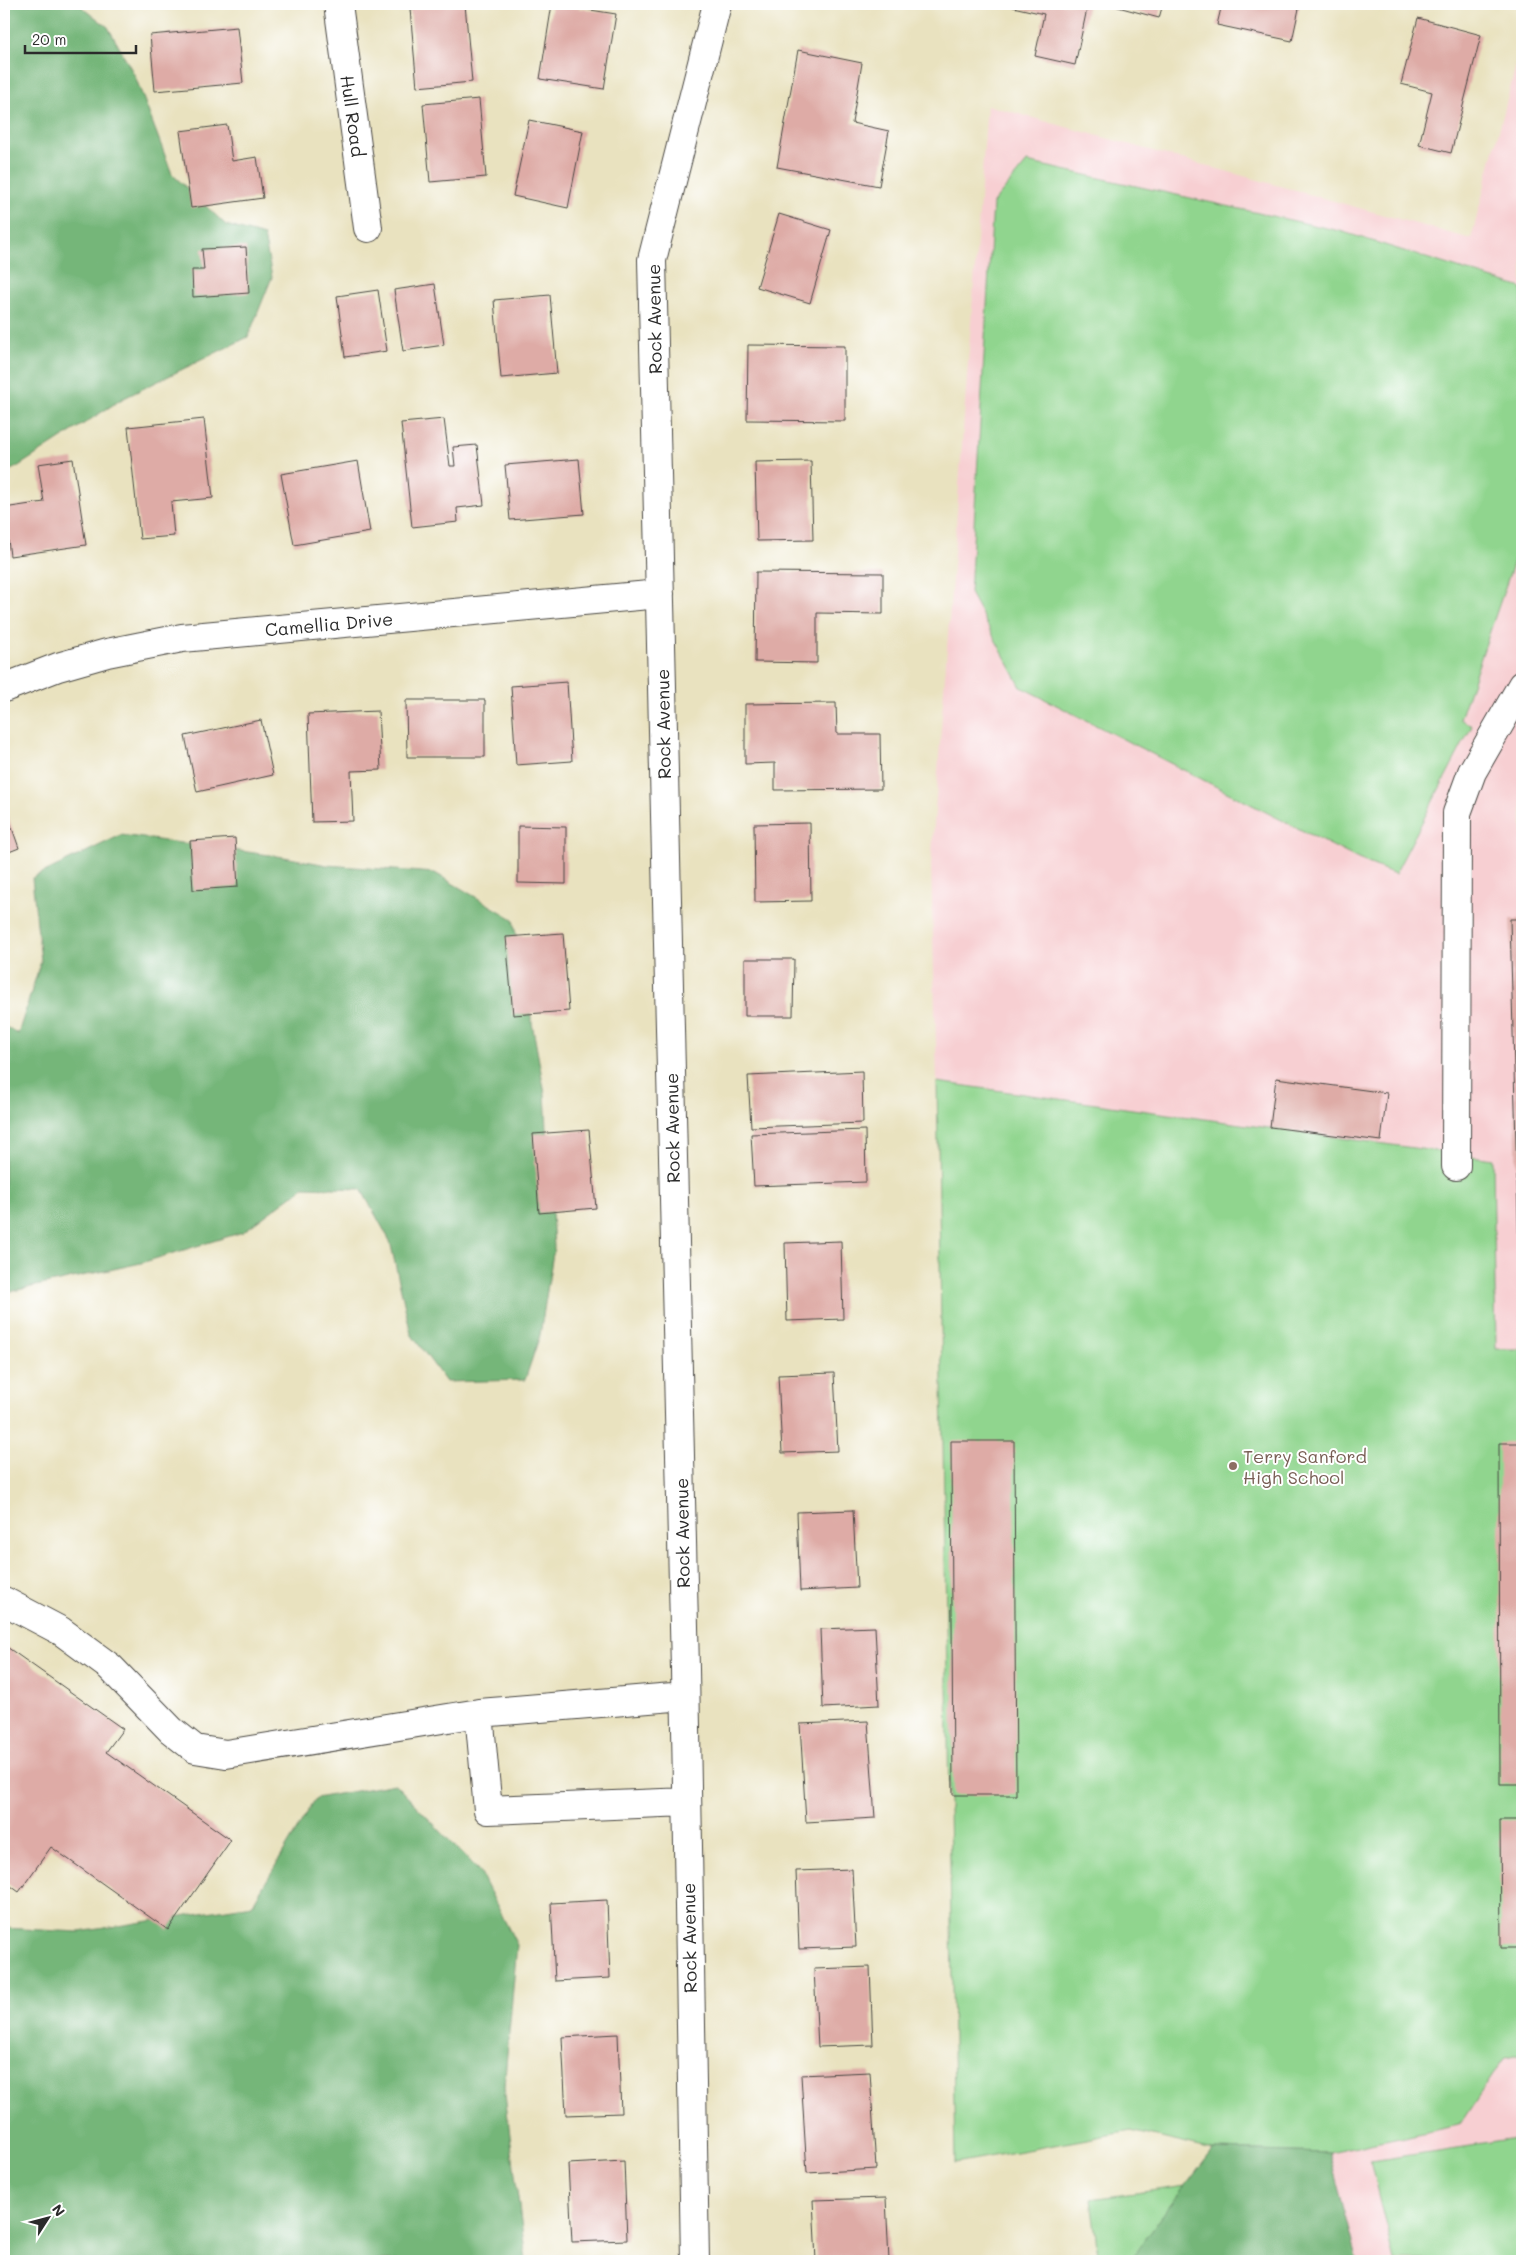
<svg xmlns="http://www.w3.org/2000/svg" width="1526" height="2265" font-family="Mali,sans-serif">
<style>
.built{fill:#f7cfd2}
.green{fill:#90d58e;stroke:#5e805c}
.forest{fill:#74b679;stroke:#507052}
.building{fill:#deaba6}
.lines{fill:none;stroke-linecap:round;stroke-linejoin:round}
.minor-casing{stroke:#484641;stroke-width:30}
.minor{stroke:#fff;stroke-width:28}
.education-dot{fill:#8d6e63;stroke:#fff;stroke-width:2}
.labels{text-anchor:middle;dominant-baseline:central;stroke-width:4;stroke-linejoin:round;paint-order:stroke}
.street-label{font-size:18px;fill:#2b2b2b;stroke:#fff}
.education-label{font-size:18px;fill:#785e54;stroke:#fff;text-anchor:start}
</style>
<rect width="100%" height="100%" fill="#fff"/>
<filter id="ink" filterUnits="userSpaceOnUse"><feTurbulence type="fractalNoise" baseFrequency=".02" numOctaves="2"/><feDisplacementMap in="SourceGraphic" scale="10" xChannelSelector="R" yChannelSelector="G"/><feConvolveMatrix kernelMatrix="1 2 1 2 8 2 1 2 1" color-interpolation-filters="sRGB"/></filter>
<filter id="wash" filterUnits="userSpaceOnUse"><feTurbulence type="fractalNoise" baseFrequency=".0096" numOctaves="4" result="noise"/><feDisplacementMap in="SourceGraphic" scale="20" xChannelSelector="R" yChannelSelector="G"/><feGaussianBlur stdDeviation="1.12" result="paint"/><feColorMatrix in="noise" values="0 0 0 0 0 0 0 0 0 0 0 0 0 0 0 0 0 1.4 0 .05"/><feComposite in="paint" operator="in"/></filter>
<g filter="url(#wash)">
<rect width="100%" height="100%" fill="#e9e2bf"/>
<path class="built" d="M1522,42V2261H1358L1329,2153L1213,2150L1131,2131L955,2163L937,1082L931,865L987,105L1471,239Z"/>
<path class="green" d="M1027,162L1340,231L1522,288V538L1460,719L1472,726L1395,874L1358,859L1021,687L970,593L993,203Z
M937,1082L1493,1159L1496,1349H1522V2054L1505,2057L1460,2125L1329,2153L1213,2150L1131,2131L955,2163Z
M1522,2138V2261H1395L1371,2161Z
M1216,2182L1227,2261H1099L1091,2199Z"/>
<path class="forest" d="M4,4H78L108,27L135,76L172,174L226,225L264,236L272,277L248,337L122,399L17,467L4,473Z
M121,835L284,857L327,865L435,873L513,919L545,1094L554,1247L540,1335L525,1380L446,1382L411,1334L390,1241L361,1189L304,1187L243,1232L141,1263L4,1293V1026L18,1034L41,961L32,878Z
M395,1784L480,1872L517,1945L504,2087L526,2261H4V1928L79,1932L252,1905L316,1798Z
M1213,2150L1329,2153L1358,2261H1131L1147,2236Z"/>
<g id="blocks">
<path class="building" d="M465,4L472,82L417,87L410,9Z
M552,4L616,14L604,89L540,79Z
M1014,4H1088L1075,65L1035,56L1044,14L1013,7Z
M1107,4H1163L1159,18Z
M1222,4H1300L1292,41L1217,25Z
M1418,18L1481,35L1451,153L1419,145L1432,92L1401,84Z
M237,27L243,83L155,91L150,35Z
M798,50L862,63L852,123L889,131L879,186L777,167Z
M479,99L486,177L430,182L423,104Z
M529,120L583,131L568,208L513,196Z
M227,125L232,161L257,157L263,198L191,208L180,131Z
M779,214L831,230L810,303L757,287Z
M246,247L249,293L193,297L192,270H204L202,249Z
M435,284L444,345L403,351L394,290Z
M378,290L387,351L345,357L337,296Z
M550,295L557,373L501,378L494,300Z
M748,345L845,346V421L747,420Z
M204,419L213,498L171,502L174,536L140,539L128,427Z
M444,419L450,466H455L453,447L477,445L484,505L457,508L458,522L412,527L401,423Z
M73,459L86,545L10,556L4,508L44,502L38,464Z
M579,459L584,514L510,520L505,465Z
M358,461L370,532L294,545L281,474Z
M811,461L813,540L757,541L755,462Z
M756,572L883,573V614L817,613V663L755,662Z
M567,682L572,761L516,765L511,686Z
M406,700H485V757H407Z
M836,703L837,734H880L881,789L775,790V763L745,764V704Z
M378,711L381,770L351,771L353,821L312,822L308,714Z
M261,720L273,775L197,792L185,736Z
M4,805L19,848L4,854Z
M810,823L811,901L755,902L754,824Z
M518,826L566,827V884L518,883Z
M235,838L238,887L193,890L190,841Z
M1510,919H1522V1333H1521Z
M563,933L569,1011L513,1015L506,937Z
M745,959H794L793,1016H745Z
M862,1071L863,1123L751,1127L748,1076Z
M1276,1078L1387,1093L1381,1141L1270,1127Z
M589,1130L596,1208L539,1213L533,1134Z
M865,1130L866,1182L754,1186L751,1134Z
M841,1241L843,1319L787,1321L785,1243Z
M834,1373L838,1451L782,1453L778,1375Z
M951,1441H1014L1016,1795H953Z
M1499,1443H1522V1784H1500Z
M853,1510L857,1588L800,1591L797,1512Z
M875,1627L879,1705L823,1708L820,1629Z
M4,1645L123,1729L106,1752L231,1840L168,1930L51,1847L19,1892L4,1881Z
M868,1721L875,1818L806,1822L800,1724Z
M1500,1820H1522V1948H1501Z
M852,1869L856,1947L799,1949L796,1871Z
M607,1900L610,1978L555,1981L551,1903Z
M870,1967L873,2045L818,2047L814,1969Z
M618,2034L621,2113L566,2115L562,2037Z
M870,2072L876,2169L807,2173L801,2075Z
M624,2161L627,2240L572,2242L568,2164Z
M886,2198L889,2261H816L813,2200Z"/>
</g>
</g>
<g filter="url(#ink)">
<use href="#blocks" fill-opacity="0" stroke="#484641" stroke-width="1"/>
<g class="lines">
<g class="minor-casing">
<path id="minor" d="M338,4L368,228
M4,688L58,667L107,653L182,638L660,594
M1456,1166L1457,813L1472,772L1522,685
M4,1601L61,1631L110,1667L171,1730L195,1749L226,1754L479,1713L685,1696
M479,1713L488,1810L687,1802
M695,2261L685,1669L652,260L717,4"/>
</g>
<use href="#minor" class="minor"/>
</g>
</g>
<circle class="education-dot" cx="1233" cy="1466" r="5"/>
<g class="labels">
<g class="street-label">
<text transform="translate(353 116) rotate(82)">Hull Road</text>
<text transform="translate(654 319) rotate(-91)">Rock Avenue</text>
<text transform="translate(329 624) rotate(-5)">Camellia Drive</text>
<text transform="translate(663 724) rotate(-91)">Rock Avenue</text>
<text transform="translate(672 1128) rotate(-91)">Rock Avenue</text>
<text transform="translate(682 1533) rotate(-91)">Rock Avenue</text>
<text transform="translate(689 1938) rotate(-91)">Rock Avenue</text>
</g>
<g class="education-label">
<text x="1243" y="1456">Terry Sanford<tspan x="1243" dy="21">High School</tspan></text>
</g>
</g>
<rect width="1526" height="2265" fill="none" stroke="#fff" stroke-width="20"/>
<g transform="translate(48 2218) rotate(54)" stroke="#ffffff" stroke-width="4" paint-order="stroke">
<path d="M0-4L9 19L0 12L-9 19Z" fill="#2b2b2b"/>
<text y="-8" font-size="14" font-weight="bold" text-anchor="middle" fill="#2b2b2b">N</text>
</g>
<path d="M25 45v8h111v-8" fill="none" stroke="#2b2b2b" stroke-width="2.5"/>
<text x="32" y="45" font-size="15" fill="#2b2b2b" stroke="#ffffff" stroke-width="4" paint-order="stroke">20 m</text>
</svg>
